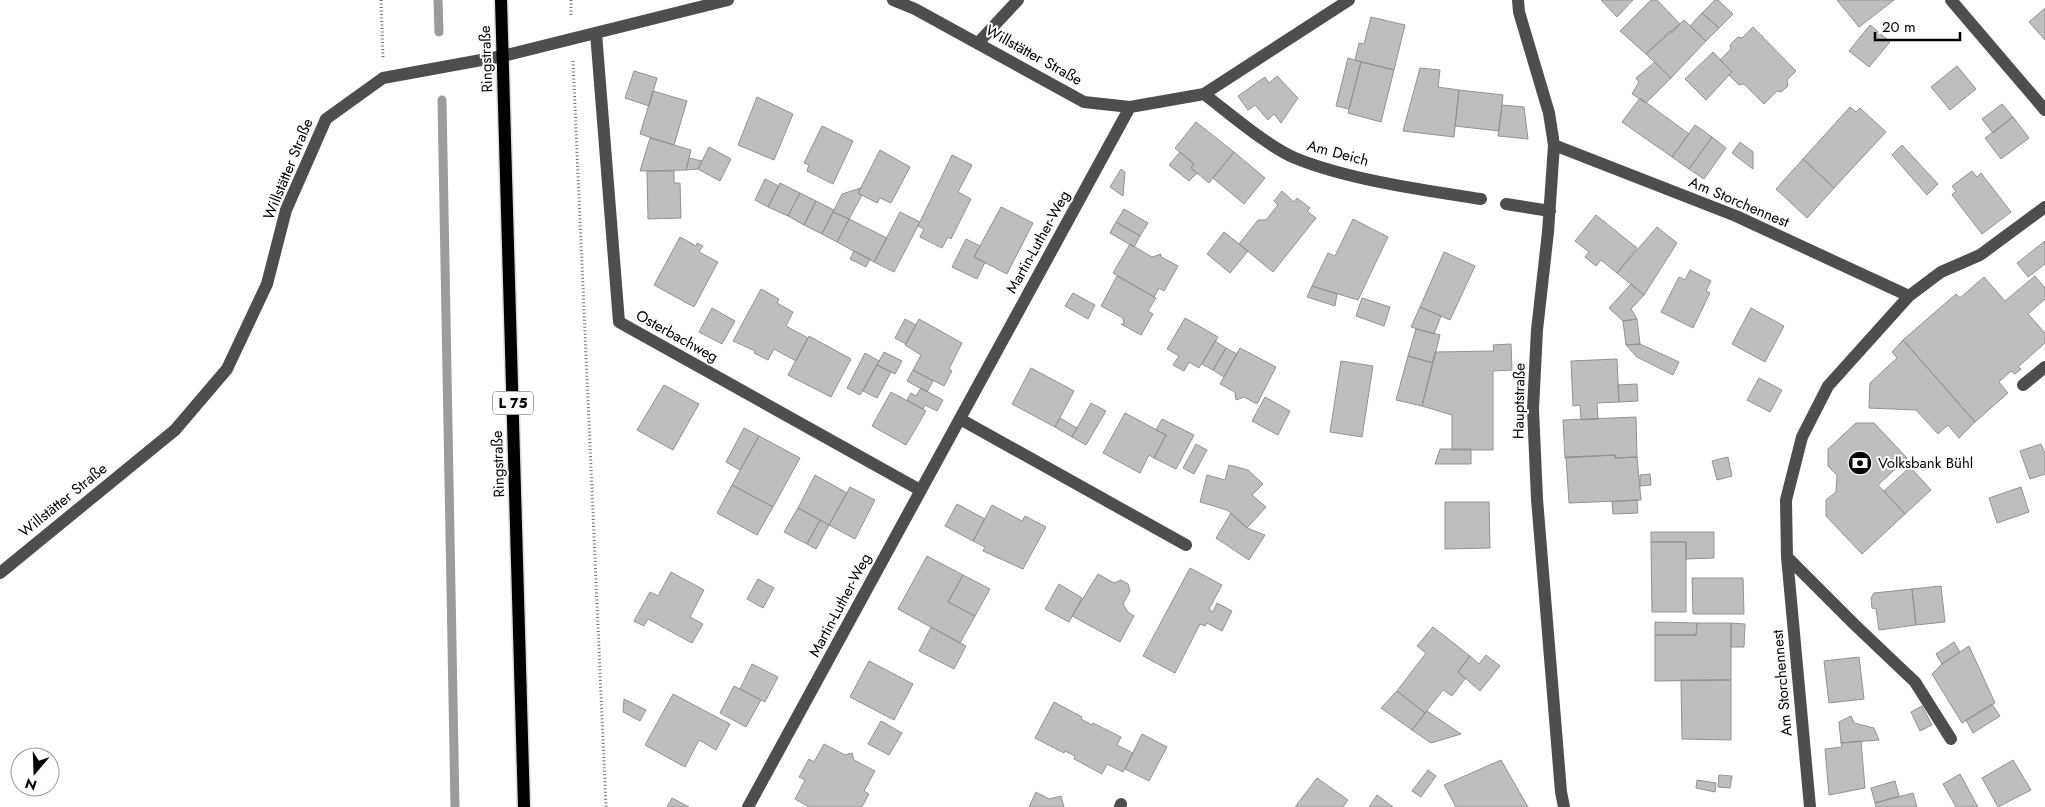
<svg xmlns="http://www.w3.org/2000/svg" width="2045" height="807" font-family="Jost,sans-serif">
<style>
.lines{fill:none;stroke-linecap:round;stroke-linejoin:round}
.stream{stroke:#9c9c9c;stroke-width:9}
.building{fill:#bebebe;stroke:#929292}
.major-casing{stroke:#dbdbdb;stroke-width:15}
.path{stroke:#707070;stroke-width:3;stroke-dasharray:1 2.5;stroke-linecap:butt}
.minor{stroke:#4e4e4e;stroke-width:12}
.major{stroke:#000;stroke-width:12}
.labels{text-anchor:middle;dominant-baseline:central;stroke-width:4;stroke-linejoin:round;paint-order:stroke}
.shield{fill:#fff;stroke:#4c4c4c;stroke-width:1}
.shield-label{font-size:14px;font-weight:bold;fill:#000}
.street-label{font-size:15px;fill:#000;stroke:#fff}
.poi-label{font-size:15px;fill:#000;stroke:#fff;text-anchor:start}
</style>
<rect width="100%" height="100%" fill="#fff"/>
<g class="lines">
<path class="stream" d="M438,0L439,32
M442,100L455,807"/>
</g>
<path class="building" d="M1601,0H1633L1617,17Z
M1651,0H1657L1680,24L1672,33L1670,31L1646,54L1620,31Z
M1715,0H1718L1733,14L1719,28L1702,13Z
M1837,0H1894L1859,27Z
M2045,8V40L2029,22Z
M1702,13L1719,28L1706,41L1690,26Z
M1371,17L1405,25L1394,70L1355,60L1359,43L1364,44Z
M1684,20L1706,41L1671,78L1646,54Z
M1870,25L1890,42L1869,67L1849,51Z
M1753,27L1796,71L1787,80L1788,86L1781,92L1777,91L1764,104L1744,84L1739,85L1729,75L1732,72L1720,60L1731,49L1730,45L1738,37L1742,38Z
M1713,52L1732,72L1706,100L1685,79Z
M1348,58L1361,62L1349,109L1336,106Z
M1361,62L1394,70L1381,122L1348,113Z
M1655,62L1671,78L1646,103L1632,94L1639,82L1636,78Z
M1957,66L1976,89L1950,110L1931,87Z
M1420,68L1440,70L1438,87L1459,90L1454,137L1403,131Z
M634,71L657,78L649,106L625,98Z
M1277,76L1298,98L1281,123L1274,114L1268,120L1255,105L1248,110L1238,96L1265,77L1269,83Z
M1459,90L1503,95L1499,131L1455,126Z
M653,91L687,101L674,145L640,134Z
M757,97L793,114L774,160L738,145Z
M1640,98L1689,134L1672,157L1622,122Z
M2002,104L2013,117L1993,133L1982,119Z
M1502,105L1524,107L1528,139L1498,136Z
M1850,107L1856,112L1860,108L1886,132L1834,188L1803,159Z
M2013,117L2029,138L2001,159L1985,138Z
M1196,122L1234,152L1209,183L1191,168L1194,164L1175,148Z
M1695,125L1712,137L1689,169L1672,157Z
M822,126L853,141L833,184L807,171L809,165L804,163Z
M1712,137L1726,148L1704,179L1689,169Z
M650,138L691,150L686,170L640,171Z
M1740,142L1753,152V169L1732,153Z
M1902,145L1938,184L1927,195L1892,155Z
M709,147L731,159L720,181L698,169Z
M880,150L910,167L891,203L880,198L877,203L858,193Z
M1180,152L1194,164L1191,168L1197,173L1189,181L1169,165Z
M1234,152L1265,178L1244,204L1213,178Z
M952,155L972,165L958,192L971,199L951,239L948,237L942,248L920,237L924,229L918,226Z
M689,158L702,161L698,169L686,170Z
M1803,159L1834,188L1807,218L1776,189Z
M1121,169L1125,172L1123,196L1110,187Z
M647,171H674V183H680L681,218L648,219Z
M1972,171L1977,177L1981,173L2011,212L1982,234L1952,195L1956,191L1952,186Z
M765,179L779,186L768,207L755,200Z
M780,183L800,193L788,216L768,207Z
M861,188L858,193L862,195L849,219L833,212L842,194Z
M1282,191L1294,202L1297,198L1310,208L1307,211L1316,218L1273,272L1239,244L1258,220H1266L1278,205L1274,201Z
M800,193L816,201L804,225L788,216Z
M816,201L834,210L822,234L804,225Z
M1001,207L1033,223L1007,274L974,257Z
M1124,209L1148,223L1140,236L1116,222Z
M833,212L849,219L837,242L822,234Z
M900,212L920,222L894,272L874,262Z
M1596,215L1637,248L1617,273L1601,260L1596,266L1585,257L1589,252L1575,241Z
M849,219L887,238L874,262L837,242Z
M1353,219L1388,237L1358,300L1312,286L1328,253L1335,256Z
M1116,222L1140,236L1134,247L1110,233Z
M1657,227L1677,243L1644,295L1617,273Z
M1224,232L1248,251L1230,273L1207,254Z
M680,237L696,246L697,243L703,246L699,252L718,262L694,307L654,285Z
M966,239L980,246L974,257L985,262L977,279L952,267Z
M2045,241V264L2028,277L2017,263Z
M1130,244L1152,257L1161,254V257L1178,266L1164,291L1159,288L1154,297L1113,273Z
M854,251L870,259L866,267L850,259Z
M1444,252L1475,266L1450,320L1420,307Z
M1690,270L1711,281L1706,291L1710,293L1693,328L1661,312L1679,277L1685,280Z
M1117,276L1156,298L1148,311L1153,314L1141,335L1121,324H1124L1123,318L1101,306Z
M2035,276L2045,288V299L2028,314L2045,333V343L2018,367L2021,369L2015,374L2011,371L1999,382L2008,393L1975,422L1903,340L1956,294L1960,298L1984,277L2005,301Z
M1631,284L1644,295L1631,309L1637,319L1623,321L1609,308Z
M1312,286L1337,294L1335,306L1307,297Z
M761,289L779,299L777,303L793,312L786,326L808,338L796,361L774,349L768,360L754,353L755,351L733,341Z
M1073,293L1095,305L1088,319L1065,306Z
M1362,298L1390,307L1384,326L1356,316Z
M1420,307L1441,316L1434,334L1411,327Z
M712,308L735,321L722,344L699,332Z
M1751,308L1784,326L1765,362L1732,344Z
M1185,318L1218,337L1199,368L1189,362L1184,371L1173,365L1179,356L1167,349Z
M905,319L916,325L906,344L895,338Z
M919,319L962,343L949,369L952,371L944,386L913,370L921,355L905,345Z
M1637,319L1640,344L1626,345L1623,321Z
M1416,329L1440,335L1433,363L1408,356Z
M809,336L851,359L831,397L788,375Z
M1903,340L1975,422L1959,438L1948,425L1938,434L1916,410L1869,408L1870,383L1897,358L1892,352Z
M1215,341L1226,348L1213,370L1202,364Z
M1511,344L1512,370L1493,371V450H1452V415L1422,406L1435,352L1494,351L1493,345Z
M1640,344L1679,362L1673,375L1637,357L1626,345Z
M1226,348L1237,354L1224,377L1213,370Z
M1240,348L1276,367L1257,404L1244,397L1236,400L1235,392L1220,384Z
M884,352L902,361L895,374L877,365Z
M865,353L879,361L860,395L847,388Z
M1408,356L1433,363L1422,406L1396,400Z
M1617,359L1619,402L1597,403L1598,419L1581,420L1580,405L1573,406L1571,361Z
M1341,361L1373,366L1362,437L1330,432Z
M877,365L891,372L877,398L863,391Z
M1031,368L1074,391L1055,427L1012,404Z
M913,370L933,381L927,392L907,381Z
M1759,378L1782,390L1770,412L1747,400Z
M1637,384L1638,401L1619,402L1618,385Z
M664,385L699,404L673,450L637,430Z
M921,388L943,400L937,411L925,405L923,409L907,400L911,393L916,396Z
M891,392L926,411L906,445L872,426Z
M1265,397L1290,411L1278,435L1252,421Z
M1091,403L1106,411L1086,445L1072,437Z
M1125,413L1166,435L1154,458L1149,455L1140,473L1103,453Z
M1636,417L1637,457L1615,458V455L1565,458L1563,420Z
M1060,418L1077,428L1072,437L1055,427Z
M1162,419L1194,435L1176,469L1154,458L1166,435L1156,430Z
M1856,423H1874L1907,458L1878,485L1905,514L1862,554L1826,516V500L1836,492L1837,475L1828,466V449Z
M744,428L759,436L740,470L726,462Z
M759,436L800,458L773,507L732,485Z
M1196,444L1207,450L1194,474L1183,468Z
M2041,444L2045,453V474L2030,479L2020,451Z
M1440,449H1471V464H1435Z
M1615,455V458L1637,457L1641,500L1569,503L1566,457Z
M1728,457L1732,476L1717,480L1712,461Z
M1229,465L1248,470L1263,484L1252,495L1266,507L1247,528L1227,510L1200,502L1207,475L1225,480Z
M1910,467L1931,490L1905,514L1884,491Z
M1650,474L1651,485L1640,486V475Z
M815,475L847,493L829,525L798,508Z
M732,485L773,507L757,535L717,513Z
M850,487L875,500L855,539L829,525Z
M2021,487L2029,512L1997,523L1989,498Z
M1637,500L1638,513L1613,514L1612,502Z
M1445,502H1489L1490,548L1445,549Z
M957,504L985,519L973,541L945,526Z
M992,505L1022,521L1025,516L1046,527L1023,569L983,551L985,547L973,541Z
M798,508L820,520L807,544L784,532Z
M1231,513L1247,528L1265,535L1249,560L1216,538Z
M820,520L829,525L816,549L807,544Z
M1651,532H1714V558L1686,559V542H1651Z
M1651,542H1686V612H1652Z
M927,556L963,575L948,602L975,616L960,643L898,609Z
M1190,568L1222,585L1209,609L1213,612L1217,603L1232,611L1222,631L1207,623L1205,626L1200,624L1175,673L1143,656Z
M671,572L704,590L690,617L703,624L692,643L648,619L644,626L634,621L650,592L658,596Z
M1098,574L1114,583L1121,580L1128,584L1130,591L1123,604L1128,612L1134,616L1120,642L1072,616Z
M963,575L990,589L975,616L948,602Z
M1692,578H1743L1744,614H1693Z
M758,579L774,588L763,608L747,599Z
M1059,584L1082,598L1069,622L1045,609Z
M1941,586L1945,622L1916,625L1912,589Z
M1912,589L1916,625L1879,630L1876,609L1872,608L1871,598L1874,593Z
M1655,622L1697,623L1696,635H1655Z
M1697,623H1731V680L1655,681V635H1696Z
M1731,623L1745,624L1744,647H1731Z
M931,627L966,646L954,669L919,651Z
M1433,627L1470,656L1458,672L1465,679L1452,696L1443,690L1425,713L1397,691L1426,653L1417,646Z
M1954,642L1960,652L1942,664L1936,654Z
M1969,646L1995,703L1962,723L1932,674L1942,664Z
M1486,655L1500,666L1480,691L1458,672L1470,656L1479,664Z
M1859,657L1864,699L1829,703L1824,661Z
M869,661L913,684L894,720L850,697Z
M752,664L778,677L765,702L740,689Z
M1681,680H1731V740L1682,739Z
M734,686L761,700L746,727L720,713Z
M1397,691L1425,713L1412,730L1381,708Z
M673,694L730,724L716,750L699,740L685,767L645,745Z
M624,699L646,710L640,721L623,712Z
M1054,702L1082,717L1081,719L1092,725L1093,723L1121,737L1117,745L1133,753L1123,772L1107,764L1102,774L1074,759L1075,756L1065,751L1064,753L1035,738Z
M1992,704L2000,716L1973,733L1966,720Z
M1922,706L1932,725L1920,731L1911,712Z
M1427,711L1461,734L1431,743L1412,730Z
M1851,716L1854,723L1874,728L1879,740L1841,743L1839,722Z
M881,721L902,733L889,755L868,744Z
M1142,734L1167,747L1149,781L1125,769Z
M1861,741L1865,788L1829,795L1825,749L1842,747L1841,743Z
M824,744L845,755L852,753L854,760L875,771L864,791L869,794L862,807H809L795,799L805,780L799,777L809,759L814,762Z
M1501,760L1528,807H1456L1444,785Z
M2013,760L2031,790L1998,807L1982,778Z
M1428,770L1436,776L1421,797L1412,791Z
M1960,774L1978,807H1956L1943,784Z
M1719,775L1732,776L1730,788L1718,787Z
M1317,778L1348,800L1343,807H1295Z
M1697,780L1716,783L1715,792L1696,788Z
M1895,781L1899,796L1875,803L1871,788Z
M1036,792L1049,799L1061,796L1064,807H1029Z
M1913,793L1917,807H1876L1875,803Z
M1377,795L1393,807H1369Z
M672,798L689,807H667Z"/>
<g class="lines">
<g class="major-casing">
<path id="major" d="M501,0L524,807"/>
</g>
<path class="path" d="M381,0L383,58
M571,0V17
M573,61L606,807"/>
<path class="minor" d="M893,0L915,9L1084,102L1130,107L1204,94L1349,0
M1518,0L1519,12L1549,113L1554,145L1548,232L1537,330L1533,409L1537,499L1561,792L1564,807
M1951,0L2045,110
M596,33L619,322L920,490
M978,43L1018,0
M1204,94C1229,113 1267,146 1295,158C1349,180 1423,190 1481,199
M1554,145L1736,216L1909,296
M1506,204L1550,211
M2023,385L2045,367
M960,419L1186,545
M1787,557L1854,624L1915,682L1951,739
M0,573L175,430L227,369L267,284L286,210L326,119L383,78L503,56L728,0
M748,807L1130,107
M1120,807L1121,804
M1810,807L1787,557L1786,500L1802,437L1828,386L1909,296L1941,272L1980,255L2045,207"/>
<use href="#major" class="major"/>
</g>
<defs>
<g id="bank-disc" transform="scale(1.25)"><circle r="9.5" fill="#000" stroke="#fff"/><path d="M-6-4H6V4H-6ZM0-2.3a2.3 2.3 0 1 0 0 4.6a2.3 2.3 0 1 0 0-4.6Z" fill="#fff"/></g>
</defs>
<g fill-rule="evenodd">
<use href="#bank-disc" x="1860" y="463"/>
</g>
<g class="labels">
<rect class="shield" x="493" y="391.5" width="40" height="23" rx="4"/>
<g class="shield-label">
<text x="513" y="403">L 75</text>
</g>
<g class="street-label">
<text transform="translate(1034 55) rotate(29)">Willstätter Straße</text>
<text transform="translate(486 59) rotate(-92)">Ringstraße</text>
<text transform="translate(1338 153) rotate(15)">Am Deich</text>
<text transform="translate(288 169) rotate(-68)">Willstätter Straße</text>
<text transform="translate(1739 202) rotate(23)">Am Storchennest</text>
<text transform="translate(1038 242) rotate(-61)">Martin-Luther-Weg</text>
<text transform="translate(677 336) rotate(29)">Osterbachweg</text>
<text transform="translate(1519 401) rotate(-89)">Hauptstraße</text>
<text transform="translate(498 464) rotate(-92)">Ringstraße</text>
<text transform="translate(63 500) rotate(-39)">Willstätter Straße</text>
<text transform="translate(840 605) rotate(-62)">Martin-Luther-Weg</text>
<text transform="translate(1782 683) rotate(-95)">Am Storchennest</text>
</g>
<g class="poi-label">
<text x="1878" y="463">Volksbank Bühl</text>
</g>
</g>
<g transform="translate(35 772) rotate(199)"><circle r="24" fill="#ffffff" stroke="#999999"/>
<path d="M0-4L9 19L0 12L-9 19Z" fill="#000000"/>
<text y="-8" font-size="14" font-weight="bold" text-anchor="middle" fill="#000000">N</text>
</g>
<path d="M1875 32v8h85v-8" fill="none" stroke="#000000" stroke-width="2.5"/>
<text x="1882" y="32" font-size="15" fill="#000000" stroke="#ffffff" stroke-width="4" paint-order="stroke">20 m</text>
</svg>
